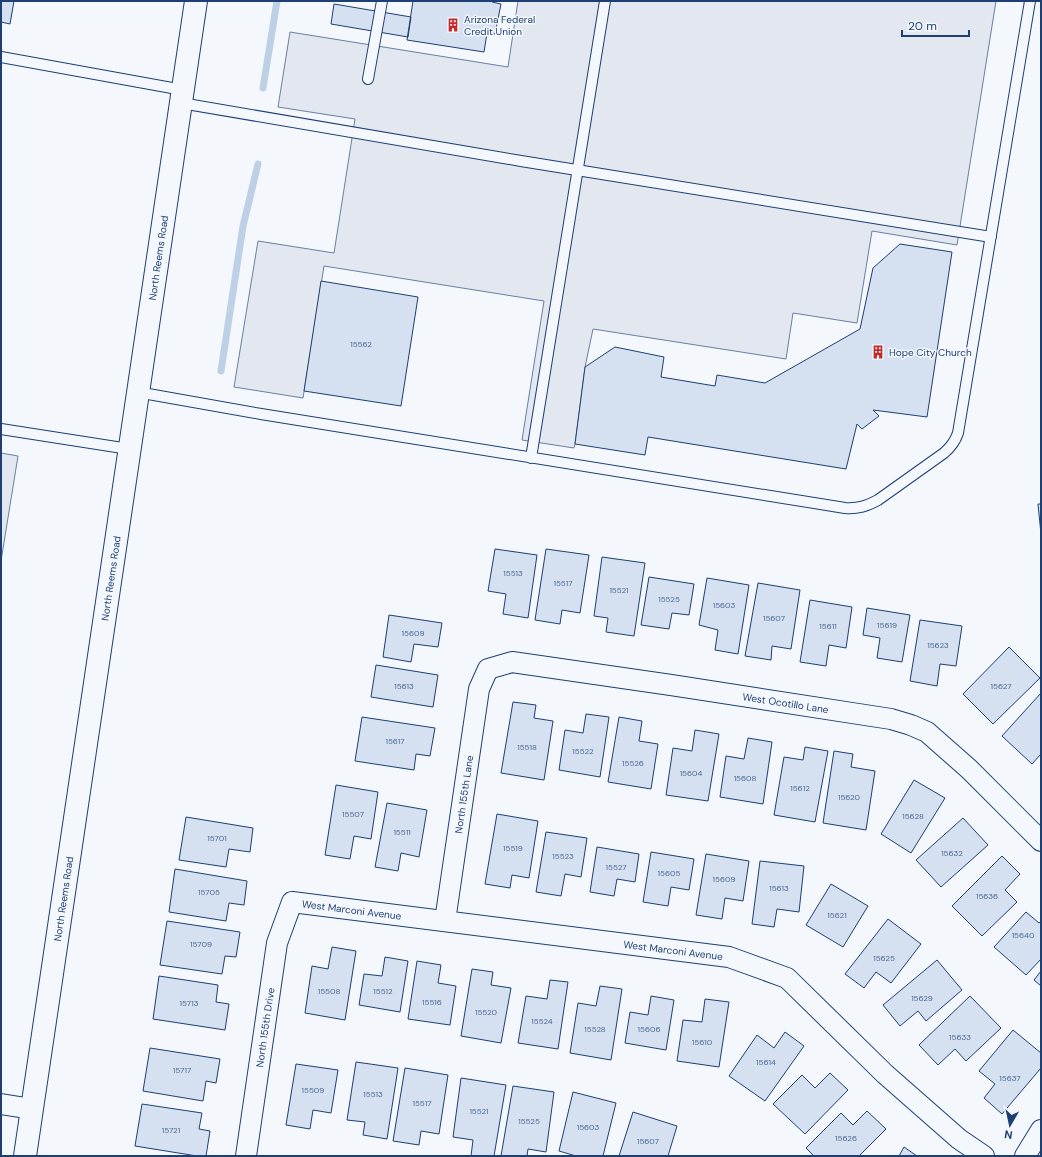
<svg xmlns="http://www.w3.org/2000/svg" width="1042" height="1157" font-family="'DM Sans',sans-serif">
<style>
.parking{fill:#e3e8f0;stroke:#687fa3}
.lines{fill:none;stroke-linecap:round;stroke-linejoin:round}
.stream{stroke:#bed0e5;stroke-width:7}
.building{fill:#d5e0f0;stroke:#1d3f73}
.service-casing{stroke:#1d3f73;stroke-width:12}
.minor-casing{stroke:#1d3f73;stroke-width:22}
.secondary-casing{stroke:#1d3f73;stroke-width:24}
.service{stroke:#f4f7fb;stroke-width:10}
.minor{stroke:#f4f7fb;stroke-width:20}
.secondary{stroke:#f4f7fb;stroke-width:22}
.labels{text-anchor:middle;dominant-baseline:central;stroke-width:3;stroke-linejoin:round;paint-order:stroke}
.number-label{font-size:8px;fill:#4b6792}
.poi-label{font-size:10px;fill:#1d3f73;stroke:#f4f7fb;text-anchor:start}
.street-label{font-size:10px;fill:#1d3f73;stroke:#f4f7fb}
</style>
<rect width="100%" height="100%" fill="#f4f7fb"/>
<path class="parking" d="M518,1H996L957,245L872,231L857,323L793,313L786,359L593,329L585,367L575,444L574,448L522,440L544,301L324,266L303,398L234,387L258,241L334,253L355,119L278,107L290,32L508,67Z
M1,453L18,456L1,561Z"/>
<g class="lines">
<path class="stream" d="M263,88L277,1
M221,371L243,226L258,164"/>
</g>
<path class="building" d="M1,1H14L10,24L1,22Z
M413,1H493L492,2L501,4L495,34L487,33L484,52L407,40Z
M334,4L411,17L408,37L331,24Z
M900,244L952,252L927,417L873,410L879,416L862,429L857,424L846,469L648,437L645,455L575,444L585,367L615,347L664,357L661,377L715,386L717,375L765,383L860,329L873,268Z
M321,281L418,297L401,406L304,391Z
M1038,504H1041V534Z
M495,549L537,555L528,618L503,614L506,594L488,591Z
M546,549L589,555L580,613L562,610L560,624L535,620Z
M602,557L645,563L634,636L606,632L608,618L594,616Z
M649,577L694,584L689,615L672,613L669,629L641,625Z
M707,578L749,585L738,654L715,650L718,630L699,625Z
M758,583L800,590L791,649L772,646L771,660L745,656Z
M810,600L852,607L846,648L829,645L826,666L800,662Z
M867,608L910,615L902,662L877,658L880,638L863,635Z
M389,615L442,623L438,647L414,644L411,662L383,657Z
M920,620L962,626L956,666L940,664L937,686L910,681Z
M1009,647L1040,678L993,724L963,694Z
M376,665L438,675L433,707L371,697Z
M1041,693V754L1032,764L1002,736Z
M513,702L536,705L534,718L553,721L544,780L501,773Z
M586,714L609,717L600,777L559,770L565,730L583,733Z
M362,717L435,728L430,756L416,754L414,770L355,761Z
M619,717L642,721L639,741L658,744L651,789L608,782Z
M695,730L719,734L708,801L666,795L673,748L692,751Z
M748,738L772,742L763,804L720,797L726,756L744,759Z
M805,747L828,751L815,822L774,815L784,757L803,760Z
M834,751L853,754L851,767L875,771L866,830L823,823Z
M914,780L945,798L911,853L881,834Z
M336,785L378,792L371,839L354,836L350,859L325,855Z
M387,803L427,810L419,857L401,853L398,871L375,867Z
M497,814L538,821L529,878L512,875L510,888L485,884Z
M186,817L253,828L250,852L229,849L226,867L179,860Z
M963,818L988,845L941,887L916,860Z
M546,832L587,838L581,877L565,874L561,896L536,892Z
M597,847L639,854L635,882L617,879L614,896L590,892Z
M651,852L694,859L689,890L671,887L668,906L643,902Z
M706,854L749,861L743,901L725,898L722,919L696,915Z
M1002,856L1020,874L1005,890L1017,902L982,936L952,906Z
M760,861L804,866L799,912L777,909L774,927L752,924Z
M175,869L247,881L244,905L229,903L226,921L169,912Z
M831,884L868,906L843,947L806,925Z
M1026,912L1039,923L1041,921V959L1026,975L994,947Z
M888,919L921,944L891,983L876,972L864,988L845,974Z
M167,921L240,932L236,957L225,956L222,974L160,965Z
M332,947L356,951L345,1020L305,1013L312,966L328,969Z
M385,957L408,961L400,1012L359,1005L364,974L382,976Z
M937,960L962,990L926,1021L918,1011L900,1026L883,1005Z
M417,961L441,965L438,983L456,986L450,1025L408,1019Z
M472,969L493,972L491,985L511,988L501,1043L461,1036Z
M1041,971V986L1034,980Z
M159,976L218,985L216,1002L229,1004L225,1030L153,1019Z
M550,980L568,982L558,1049L518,1043L526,996L547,999Z
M600,986L622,989L611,1060L570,1053L578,1003L596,1006Z
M651,996L674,1000L666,1050L625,1043L630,1012L648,1015Z
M970,996L1001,1028L966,1061L955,1049L938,1065L919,1045Z
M705,999L729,1002L719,1067L677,1061L683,1020L702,1022Z
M1013,1030L1041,1053V1068L1002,1114L984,1098L995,1084L979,1071Z
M785,1032L804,1046L765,1101L729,1076L757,1035L774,1048Z
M150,1048L220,1059L216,1083L206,1081L203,1101L143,1091Z
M356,1062L398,1068L387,1139L363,1135L365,1122L347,1120Z
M296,1064L338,1070L331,1113L313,1110L310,1129L286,1125Z
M405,1068L448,1075L439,1134L421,1131L419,1145L393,1141Z
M830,1073L848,1090L805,1134L773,1104L802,1075L815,1088Z
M461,1078L506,1085L494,1156H471L473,1140L453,1137Z
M513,1086L554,1092L546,1152L528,1149L527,1156H501Z
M573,1092L616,1103L603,1156H576L559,1151Z
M142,1104L202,1113L199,1129L210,1131L206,1156H197L135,1146Z
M867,1111L886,1129L859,1156H814L806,1148L841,1113L853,1125Z
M633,1112L677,1126L668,1156H619Z
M904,1147L917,1156H899Z"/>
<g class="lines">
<g class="service-casing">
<path id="service" d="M1,57L183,90
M368,79L382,1
M181,103L521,161L991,237
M137,392L261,414L845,508C858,509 867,506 878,500L944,453C951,447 955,442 958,433L1030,1
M1,429L129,449
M531,458L605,1"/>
</g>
<g class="minor-casing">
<g id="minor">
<path id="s1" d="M445,921L479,689L488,669L512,662L671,685L891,719L911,725L927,732L969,769L1041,841"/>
<path d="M1,1104L32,1109"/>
<path id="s2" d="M246,1156L277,943L292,902L729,957L787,978L885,1074L959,1139L984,1156"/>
<path d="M1025,1156L1041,1130"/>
</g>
</g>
<g class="secondary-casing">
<g id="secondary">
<path id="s3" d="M25,1156L196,1"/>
</g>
</g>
<use href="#service" class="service"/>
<use href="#minor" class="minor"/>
<use href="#secondary" class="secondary"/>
</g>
<defs>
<g id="building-bare" transform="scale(1.08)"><path d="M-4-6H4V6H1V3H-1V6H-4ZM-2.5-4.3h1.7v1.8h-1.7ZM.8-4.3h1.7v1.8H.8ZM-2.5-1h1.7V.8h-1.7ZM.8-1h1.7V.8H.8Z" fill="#c62828" stroke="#f4f7fb" stroke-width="2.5" paint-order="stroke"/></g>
</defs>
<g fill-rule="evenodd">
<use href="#building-bare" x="453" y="25"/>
<use href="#building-bare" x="878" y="352"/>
</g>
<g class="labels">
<g class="number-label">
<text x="361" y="344">15562</text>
<text x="513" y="573">15513</text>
<text x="563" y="583">15517</text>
<text x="619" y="590">15521</text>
<text x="669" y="599">15525</text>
<text x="724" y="605">15603</text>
<text x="774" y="618">15607</text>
<text x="887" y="625">15619</text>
<text x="828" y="626">15611</text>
<text x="413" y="633">15609</text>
<text x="938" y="645">15623</text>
<text x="404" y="686">15613</text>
<text x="1001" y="686">15627</text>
<text x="395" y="741">15617</text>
<text x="527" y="747">15518</text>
<text x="583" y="751">15522</text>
<text x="633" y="763">15526</text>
<text x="691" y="773">15604</text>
<text x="745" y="778">15608</text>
<text x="800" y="788">15612</text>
<text x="849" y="797">15620</text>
<text x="353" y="814">15507</text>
<text x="913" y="816">15628</text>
<text x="402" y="832">15511</text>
<text x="217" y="838">15701</text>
<text x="513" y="848">15519</text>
<text x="952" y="853">15632</text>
<text x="563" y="856">15523</text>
<text x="616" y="867">15527</text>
<text x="669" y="873">15605</text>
<text x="724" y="879">15609</text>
<text x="779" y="888">15613</text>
<text x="209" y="892">15705</text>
<text x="987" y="896">15636</text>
<text x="837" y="915">15621</text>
<text x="1023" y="935">15640</text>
<text x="201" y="944">15709</text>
<text x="884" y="958">15625</text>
<text x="329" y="991">15508</text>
<text x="383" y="991">15512</text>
<text x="922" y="998">15629</text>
<text x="432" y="1002">15516</text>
<text x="189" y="1003">15713</text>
<text x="486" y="1012">15520</text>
<text x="542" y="1021">15524</text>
<text x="595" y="1029">15528</text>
<text x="649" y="1029">15606</text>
<text x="960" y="1037">15633</text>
<text x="702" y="1042">15610</text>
<text x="766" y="1062">15614</text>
<text x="182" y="1070">15717</text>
<text x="1010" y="1078">15637</text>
<text x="313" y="1090">15509</text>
<text x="373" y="1094">15513</text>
<text x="422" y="1103">15517</text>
<text x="479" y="1111">15521</text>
<text x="529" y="1121">15525</text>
<text x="588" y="1127">15603</text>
<text x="171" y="1130">15721</text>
<text x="846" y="1138">15626</text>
<text x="648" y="1141">15607</text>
</g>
<g class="poi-label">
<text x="464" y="19">Arizona Federal<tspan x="464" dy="12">Credit Union</tspan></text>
<text x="889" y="352">Hope City Church</text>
</g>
<g class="street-label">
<text stroke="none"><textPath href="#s3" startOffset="908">North Reems Road</textPath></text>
<text stroke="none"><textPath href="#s3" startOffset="584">North Reems Road</textPath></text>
<text stroke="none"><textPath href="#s1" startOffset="558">West Ocotillo Lane</textPath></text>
<text stroke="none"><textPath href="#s1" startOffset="128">North 155th Lane</textPath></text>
<text stroke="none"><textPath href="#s3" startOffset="260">North Reems Road</textPath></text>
<text stroke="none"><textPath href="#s2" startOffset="319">West Marconi Avenue</textPath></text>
<text stroke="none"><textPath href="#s2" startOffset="643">West Marconi Avenue</textPath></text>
<text stroke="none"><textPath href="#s2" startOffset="130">North 155th Drive</textPath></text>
</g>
</g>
<rect width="1042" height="1157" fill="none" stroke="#1d3f73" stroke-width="4"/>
<g transform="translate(1010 1125) rotate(189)" stroke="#f4f7fb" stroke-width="3" paint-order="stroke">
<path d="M0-3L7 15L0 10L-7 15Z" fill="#1d3f73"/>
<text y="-6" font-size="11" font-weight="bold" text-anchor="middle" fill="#1d3f73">N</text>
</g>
<path d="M902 30v6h67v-6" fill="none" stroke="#1d3f73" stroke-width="2"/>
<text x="908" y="30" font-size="12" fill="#1d3f73" stroke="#f4f7fb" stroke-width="3" paint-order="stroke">20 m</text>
</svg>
